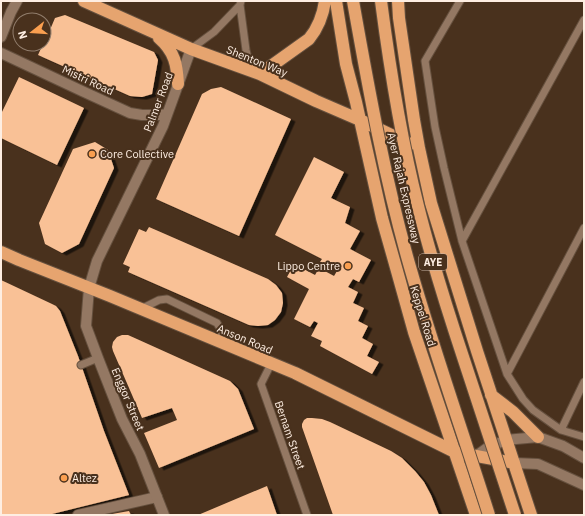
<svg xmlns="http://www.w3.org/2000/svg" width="585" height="516" font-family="'IBM Plex Sans',sans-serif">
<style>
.building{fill:#f9c196;filter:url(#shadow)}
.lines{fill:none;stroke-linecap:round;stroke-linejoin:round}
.lane-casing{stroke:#65503e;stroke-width:9}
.street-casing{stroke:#65503e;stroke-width:12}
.secondary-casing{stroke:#65503e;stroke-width:12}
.highway-casing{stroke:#65503e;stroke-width:14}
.lane{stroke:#947863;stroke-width:7}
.street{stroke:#947863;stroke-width:10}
.secondary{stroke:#947863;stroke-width:10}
.highway{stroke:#e6a46f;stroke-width:12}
.highway-bridge-casing{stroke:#65503e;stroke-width:14;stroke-linecap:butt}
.highway-bridge{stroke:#e6a46f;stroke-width:12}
.poi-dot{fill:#fa9f50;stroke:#49311d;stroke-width:1.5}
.labels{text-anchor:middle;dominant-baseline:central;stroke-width:4;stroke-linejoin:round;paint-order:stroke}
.shield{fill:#49311d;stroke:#c8b5a7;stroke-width:1}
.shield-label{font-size:10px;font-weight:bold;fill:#feeee2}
.street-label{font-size:11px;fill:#feeee2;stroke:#49311d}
.poi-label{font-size:11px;fill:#feeee2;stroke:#49311d;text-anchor:start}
</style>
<defs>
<filter id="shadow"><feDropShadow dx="4.5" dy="2.5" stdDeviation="0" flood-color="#0009"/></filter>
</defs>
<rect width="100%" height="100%" fill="#49311d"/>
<path class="building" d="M65,15L154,52L158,60L152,94L142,97L130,96L38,55L43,44H44L55,18Z
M19,77L84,108L57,165L1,138V114Z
M221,87L291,119L239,236L156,199L202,94L211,89Z
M95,142L108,150L114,168L79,244L62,253L45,244L39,223L73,149Z
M314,157L344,172L331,198L350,207L345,223L360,231L350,249L371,260L359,282L353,279L348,287L358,292L353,303L364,308L358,321L368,326L362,338L373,344L367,356L379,362L372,374L320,346L322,341L311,336L318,323L314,321L310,327L294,319L309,289L287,277L294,264L315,275L319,268L334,276L337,271L320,262L322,259L275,235Z
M149,227L268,279L276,285L282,293L283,303L281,312L275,320L268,325L258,326L249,325L128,272L130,267L123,264L139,229L146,232Z
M1,280L52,304L56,306L60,311L78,356L104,431L129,495L48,515H1Z
M122,335H128L230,381L238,389L254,429L159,468L144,433L177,420L172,408L142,418L113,351L112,347L113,342L117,337Z
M307,418H312L322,419L330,422L391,451L402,458L415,471L424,482L431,495L439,515H333L302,427V424L304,420Z
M267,486L277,515H198Z
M129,511L131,515H112V514Z"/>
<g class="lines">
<g class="lane-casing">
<path id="lane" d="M460,1L425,61L435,127L444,168L462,241L507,374L523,399L533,410L561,430L584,437
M240,5L246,50L251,71
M191,49L214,32L240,5L241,1
M462,241L584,20
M141,309L159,300L167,299L217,323L221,330L222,343
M271,364L261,384L307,515
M81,365L98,358
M507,374L584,228
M561,430L584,382"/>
</g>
<g class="street-casing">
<path id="street" d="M1,37L11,12L17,1
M1,53L82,91L130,113L142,115H158L167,114
M89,288L97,261L163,126L191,49
M514,463L538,464L584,485
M463,475L476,456L487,448L506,440L538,437L563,446L584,458
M78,515L157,497"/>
</g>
<g class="secondary-casing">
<path id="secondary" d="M89,288L86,326L98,358L122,419L140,454L164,515"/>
</g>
<g class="highway-casing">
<path id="highway" d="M84,1L191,49L260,74L316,101L360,120L410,144
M336,1L346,64L356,102L382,218L397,271L414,332L476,515
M398,1L399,18L414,120L419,148L431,203L477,351L531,515
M159,38C175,52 177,65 178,84
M260,74L309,39C318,28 323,15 325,1
M1,252L19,260L110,296L295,373L455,452L514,463
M491,395L513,412L538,437"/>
</g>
<use href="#lane" class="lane"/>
<use href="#street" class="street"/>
<use href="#secondary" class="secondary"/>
<use href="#highway" class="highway"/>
<g class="highway-bridge-casing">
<path id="highway-bridge" d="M353,1C369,91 385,180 410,267C434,351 463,433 489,515
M381,1C390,70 401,139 418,206C431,258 447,309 464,360C481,412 498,463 515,515"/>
</g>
<use href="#highway-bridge" class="highway-bridge"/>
</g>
<g class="poi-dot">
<circle cx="92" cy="154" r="4"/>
<circle cx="348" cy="266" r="4"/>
<circle cx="64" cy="478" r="4"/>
</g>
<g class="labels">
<rect class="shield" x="419" y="254" width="28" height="16" rx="3"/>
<g class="shield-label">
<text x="433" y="262">AYE</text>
</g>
<g class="street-label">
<text transform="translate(257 61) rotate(22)">Shenton Way</text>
<text transform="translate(88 80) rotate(25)">Mistri Road</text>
<text transform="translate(158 102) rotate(-69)">Palmer Road</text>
<text transform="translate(404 188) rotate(77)">Ayer Rajah Expressway</text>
<text transform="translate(423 316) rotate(73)">Keppel Road</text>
<text transform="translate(245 339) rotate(23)">Anson Road</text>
<text transform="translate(128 399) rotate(67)">Enggor Street</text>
<text transform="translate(290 435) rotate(71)">Bernam Street</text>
</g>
<g class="poi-label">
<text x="100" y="154">Core Collective</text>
<text x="340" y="266" text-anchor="end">Lippo Centre</text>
<text x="72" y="478">Altez</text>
</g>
</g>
<rect width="585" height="516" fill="none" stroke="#feeee2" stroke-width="4"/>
<g transform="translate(32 32) rotate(253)"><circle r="19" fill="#49311d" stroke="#917d6c"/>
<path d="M0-3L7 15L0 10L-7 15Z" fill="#fa9f50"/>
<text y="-6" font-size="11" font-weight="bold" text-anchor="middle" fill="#feeee2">N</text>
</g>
</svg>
